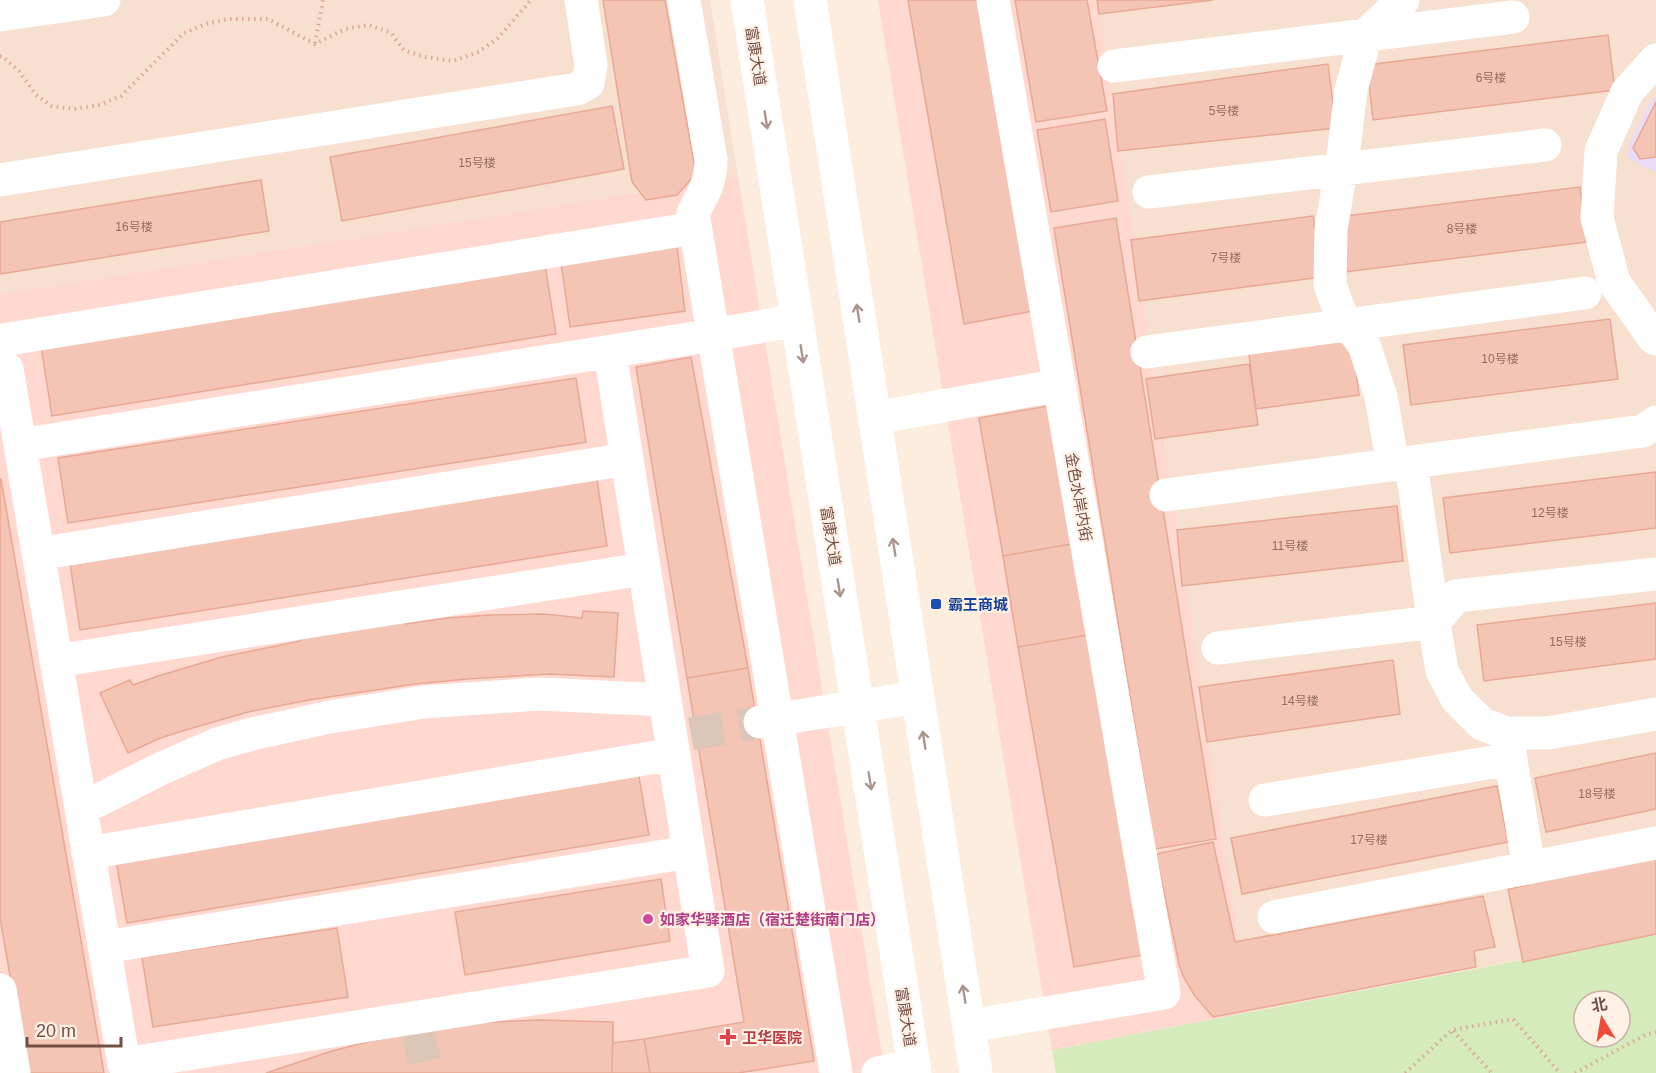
<svg xmlns="http://www.w3.org/2000/svg" width="1656" height="1073" font-family="Helvetica,'Noto Sans SC',sans-serif">
<style>
.residential{fill:#f7e0cf}
.commercial{fill:#ffd8d0}
.education{fill:#eadbf9}
.green{fill:#d5ebbc;fill-rule:evenodd}
.building{fill:#f4c5b4;stroke:#e8a893;stroke-width:1.5}
.lines{fill:none;stroke-linecap:round;stroke-linejoin:round}
.minor-tunnel{stroke:#dbc6b8;stroke-width:33;stroke-dasharray:33 16;stroke-linecap:butt}
.path{stroke:#d9a898;stroke-width:4;stroke-dasharray:1.5 4.5;stroke-linecap:butt}
.minor{stroke:#fff;stroke-width:33}
.oneway{stroke:#ac958f}
.transit-dot{fill:#1a4fb4;stroke:#fff1e5;stroke-width:2}
.hotel-dot{fill:#d1479c;stroke:#fff1e5;stroke-width:2}
.health-dot{fill:#e0444e;stroke:#fff1e5;stroke-width:2}
.labels{text-anchor:middle;dominant-baseline:central;stroke-width:4.5;stroke-linejoin:round;paint-order:stroke}
.number-label{font-size:12px;fill:#946c61}
.street-label{font-size:15px;fill:#744f45;stroke:#fff1e5}
.transit-label{font-size:15px;font-weight:bold;fill:#164399;stroke:#fff1e5;text-anchor:start}
.hotel-label{font-size:15px;font-weight:bold;fill:#b23c85;stroke:#fff1e5;text-anchor:start}
.health-label{font-size:15px;font-weight:bold;fill:#be3a42;stroke:#fff1e5;text-anchor:start}
</style>
<rect width="100%" height="100%" fill="#fdedde"/>
<path class="residential" d="M0,0H710L738,177L0,294Z
M878,0H1656V933L1052,1050Z"/>
<path class="commercial" d="M878,0H1098L1249,1012L1052,1050Z
M738,177L885,1073H0V294Z"/>
<path class="education" d="M1656,97V172L1640,165L1628,157L1630,143L1650,102Z"/>
<path class="green" d="M1656,934V1073H1056L1052,1050ZM1584,1001H1620V1037H1584Z"/>
<path class="building" d="M603,0H665L696,174L677,195L646,200L632,182Z
M908,0H980L1033,311L964,324Z
M1015,0H1087L1107,111L1036,122Z
M1097,0H1213L1099,14Z
M1608,35L1615,90L1373,120L1367,65Z
M1328,64L1336,128L1118,151L1113,94Z
M1656,102V157L1640,159L1633,148Z
M612,106L624,169L342,221L330,157Z
M1105,119L1118,201L1051,212L1037,130Z
M261,180L269,231L0,274V222Z
M1580,187L1586,242L1345,272L1338,217Z
M1313,216L1321,277L1139,301L1131,240Z
M1116,218L1216,839L1155,849L1054,228Z
M677,247L685,311L570,327L561,262Z
M544,259L556,334L52,416L40,340Z
M1610,319L1618,379L1411,405L1403,345Z
M1352,340L1359,395L1256,409L1249,354Z
M691,357L748,668L687,678L636,367Z
M1249,364L1258,425L1155,439L1146,379Z
M576,378L586,442L68,523L58,458Z
M1054,405L1077,543L1003,556L979,418Z
M1656,472V528L1450,553L1443,498Z
M1,479L104,1073H27L0,918V480Z
M597,480L607,546L80,630L70,563Z
M1397,506L1403,561L1182,586L1177,530Z
M1077,543L1093,634L1018,647L1003,556Z
M1656,603V659L1484,681L1477,625Z
M583,611L618,613L614,677L549,674L467,679L415,684L309,700L248,712L179,732L158,739L128,753L100,693L130,680L133,685L158,676L222,657L300,641L299,634L405,619L406,624L447,618L490,615L544,614L582,618Z
M1093,634L1149,954L1074,967L1018,647Z
M1393,660L1400,714L1207,742L1199,687Z
M748,668L814,1061L738,1073H650L644,1039L744,1022L687,678Z
M1656,753V809L1546,832L1535,778Z
M638,771L649,835L127,923L116,860Z
M1497,786L1508,842L1242,894L1231,838Z
M1213,842L1235,942L1483,896L1495,947L1474,951L1476,967L1213,1017L1195,996L1183,976L1179,964L1156,854Z
M1656,857V934L1523,962L1508,889Z
M661,879L670,941L465,975L455,912Z
M337,928L348,997L153,1027L142,957Z
M539,1020L613,1022V1043L644,1039L650,1073H266L332,1051L371,1041L474,1023Z
M539,1020L613,1022L612,1073H266L332,1051L371,1041L474,1023Z"/>
<g class="lines">
<path class="minor-tunnel" d="M691,734L760,722
M418,1029L427,1073"/>
<path class="path" d="M315,43L323,0
M0,56L3,57L19,71L36,95L52,106L74,109L99,105L121,96L184,33L206,24L228,19H268L315,44L345,29L369,25L391,33L404,50L425,57L453,61L478,52L497,39L531,0
M1453,1031L1492,1073
M1405,1073L1452,1030L1513,1019L1560,1073
M1575,1073L1645,1035L1656,1032"/>
<path class="minor" d="M684,0L711,160C711,182 703,195 693,213L836,1073
M747,0L915,1073
M810,0L976,1073
M0,15L104,0
M1656,60L1627,92L1601,151L1597,218L1614,282L1653,337L1656,339
M1114,66L1513,17
M0,180L577,89L588,83L591,65L581,0
M1149,192L1545,145
M3,340L695,228
M610,352L708,971L124,1064L20,445L713,335L797,320
M1147,352L1585,293
M0,370L7,369L20,445
M874,418L1060,385
M1411,462L1432,611L1442,671L1457,699L1482,724L1506,733H1548L1656,714
M1393,465L1381,397L1364,345L1340,312L1330,285L1331,229L1342,165L1351,90L1366,35L1403,0
M1166,495L1643,431L1656,422
M38,554L627,459
M1218,648L1434,622L1456,596L1656,574
M56,661L644,569
M760,722L917,697
M1507,737L1529,868
M1265,800L1511,759
M81,809L160,769L217,744L252,734L330,717L424,702L539,694L665,700
M88,853L674,754
M1274,917L1656,843
M105,947L689,852
M0,990L14,1073
M969,1026L1164,993L993,0
M878,1073L914,1066"/>
</g>
<defs><path id="oneway-shaft" d="M-6 0H5M1.5-3L5.5 0L1.5 3" fill="none" stroke-width="1.6" stroke-linecap="round" stroke-linejoin="round" transform="scale(1.5)"/></defs>
<g class="oneway">
<use href="#oneway-shaft" transform="translate(766 120) rotate(81)"/>
<use href="#oneway-shaft" transform="translate(858 313) rotate(-99)"/>
<use href="#oneway-shaft" transform="translate(802 354) rotate(81)"/>
<use href="#oneway-shaft" transform="translate(894 547) rotate(-99)"/>
<use href="#oneway-shaft" transform="translate(839 588) rotate(81)"/>
<use href="#oneway-shaft" transform="translate(924 740) rotate(-99)"/>
<use href="#oneway-shaft" transform="translate(870 781) rotate(81)"/>
<use href="#oneway-shaft" transform="translate(964 994) rotate(-99)"/>
</g>
<rect class="transit-dot" x="930" y="598" width="12" height="12" rx="3"/>
<circle class="hotel-dot" cx="648" cy="919" r="6"/>
<path class="health-dot" d="M725 1028h6v6h6v6h-6v6h-6v-6h-6v-6h6z"/>
<g class="labels">
<g class="number-label">
<text x="1491" y="78">6号楼</text>
<text x="1224" y="111">5号楼</text>
<text x="477" y="163">15号楼</text>
<text x="134" y="227">16号楼</text>
<text x="1462" y="229">8号楼</text>
<text x="1226" y="258">7号楼</text>
<text x="1500" y="359">10号楼</text>
<text x="1550" y="513">12号楼</text>
<text x="1290" y="546">11号楼</text>
<text x="1568" y="642">15号楼</text>
<text x="1300" y="701">14号楼</text>
<text x="1597" y="794">18号楼</text>
<text x="1369" y="840">17号楼</text>
</g>
<g class="street-label">
<text transform="translate(756 56) rotate(81)">富康大道</text>
<text transform="translate(1079 497) rotate(80)">金色水岸内街</text>
<text transform="translate(831 536) rotate(81)">富康大道</text>
<text transform="translate(906 1017) rotate(81)">富康大道</text>
</g>
<g class="transit-label">
<text x="948" y="604">霸王商城</text>
</g>
<g class="hotel-label">
<text x="660" y="919">如家华驿酒店（宿迁楚街南门店）</text>
</g>
<g class="health-label">
<text x="742" y="1037">卫华医院</text>
</g>
</g>
<g transform="translate(1602 1019) rotate(349)"><circle r="28" fill="#fff1e5" stroke="#c7b0a5" stroke-width="1.5"/>
<path d="M0-4.5L10 22L0 15L-10 22Z" fill="#f04b3a"/>
<text y="-9" font-size="16" font-weight="bold" text-anchor="middle" fill="#744f45">北</text>
</g>
<path d="M27 1037v9h94v-9" fill="none" stroke="#744f45" stroke-width="3"/>
<text x="36" y="1037" font-size="18" fill="#744f45" stroke="#fff1e5" stroke-width="4.5" paint-order="stroke">20 m</text>
</svg>
